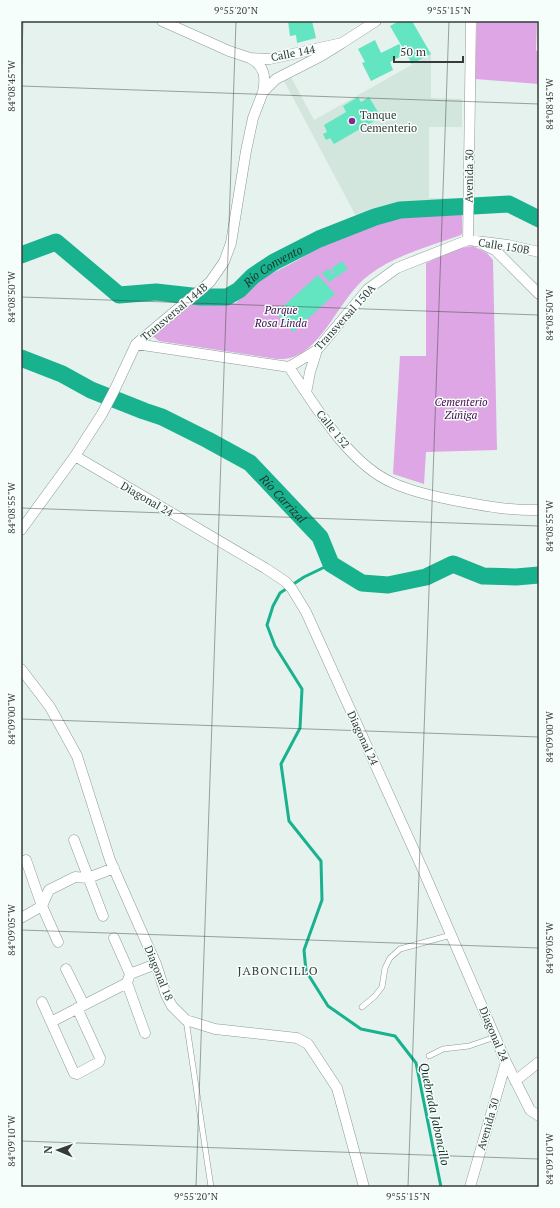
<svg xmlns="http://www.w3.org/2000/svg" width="560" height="1208" font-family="'PT Serif',serif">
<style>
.built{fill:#d2e6de}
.green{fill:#dea6e4}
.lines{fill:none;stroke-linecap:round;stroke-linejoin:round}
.stream{stroke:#19b28f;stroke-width:3}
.river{stroke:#19b28f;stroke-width:17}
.building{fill:#62e5c0}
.lane-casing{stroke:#8e9a95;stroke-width:6}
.street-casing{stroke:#8e9a95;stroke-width:11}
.lane{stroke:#fff;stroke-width:5}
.street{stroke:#fff;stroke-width:10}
.ticks{fill:none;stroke:#363b39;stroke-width:1;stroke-opacity:0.45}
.poi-dot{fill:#872892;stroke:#f5fefb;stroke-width:1.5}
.labels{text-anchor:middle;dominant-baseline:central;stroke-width:3;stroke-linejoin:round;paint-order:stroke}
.street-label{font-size:11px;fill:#363b39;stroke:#f5fefb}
.poi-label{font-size:11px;fill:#363b39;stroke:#f5fefb;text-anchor:start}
.park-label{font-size:11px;font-style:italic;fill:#47074e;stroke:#f5fefb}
.water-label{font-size:12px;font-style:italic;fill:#1b312a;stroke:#f5fefb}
.neighbourhood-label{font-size:12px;letter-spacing:1px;fill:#363b39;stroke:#f5fefb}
.neatline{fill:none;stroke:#363b39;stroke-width:1.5}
.ticks-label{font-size:10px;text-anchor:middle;fill:#363b39}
</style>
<rect width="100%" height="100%" fill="#e6f2ed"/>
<path class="built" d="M431,54V98L462,99V127H429V198H463V204L391,207L358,220L284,81L291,77L314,120Z"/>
<path class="green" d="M477,21H537L536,50L539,53V84L475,79Z
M462,211V233L461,235C430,246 395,255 369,275C340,296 324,349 290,358C286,359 281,359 277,359L159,341L155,338L153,336L191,304L236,303L254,283L298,260L338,237L382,220Z
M473,246L487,253L493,260L497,450L426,452L424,484L393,474L400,356H426V263L461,248Z"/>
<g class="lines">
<path class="stream" d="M331,564L304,577L280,593L273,606L267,625L275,646L302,689L300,728L281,764L289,821L321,861L322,900L304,950L306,971L328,1006L361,1029L395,1036L416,1063L441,1187"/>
<g class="river">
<path id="s1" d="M21,255L56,242L119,295L156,292L201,297H227L239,290L253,276L274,262L319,239L375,217L400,210L509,204L539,219"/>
<path id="s2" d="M21,358L62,374L91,390L144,411L162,417L208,440L250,463L320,537L331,564L362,583L388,585L426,577L453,564L483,576L516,577L539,575"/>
</g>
</g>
<path class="building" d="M288,21H312L316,38L297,43L296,35L290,36Z
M399,21H412L431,54L412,64L390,26Z
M375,40L381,53L399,44L405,54L390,62L393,70L371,81L362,63L365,62L358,49Z
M358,97L361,102L369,97L381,117L334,144L330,138L326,140L323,134L327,132L324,125L346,112L343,106Z
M342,261L348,269L329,282L322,273L329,269L332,274L334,273L331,269Z
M318,275L335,294L293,332L276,313Z"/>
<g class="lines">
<g class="lane-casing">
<path id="lane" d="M362,1007L375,996L382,987L385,968L390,958L400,949L451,935
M186,1020L211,1187
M429,1056L443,1049L469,1046L495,1037"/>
</g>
<g class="street-casing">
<path id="street" d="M162,21L229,51L250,58L270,59L342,43L376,21
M250,58C265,66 266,77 263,92
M468,240L471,21
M484,245L495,250L539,294
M136,344L289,367C315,406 349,464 393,483C413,492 436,497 458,501C485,506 512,511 539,510
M289,367L317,350L368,289L397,268L468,240L508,245L539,252
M306,393L310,372L317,350
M75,456L265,568L286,582L292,589L306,612L423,870L506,1062L530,1110L539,1116
M21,530L75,456L102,414L114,391L136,344L210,282L224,262L231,243L246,151L253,118L263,92L276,79L321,56L342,43
M21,669L50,707L77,756L110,860L156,964L166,995L172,1006L186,1020L215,1029L297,1038L308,1044L337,1088L364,1187
M74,840L103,916
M26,860L42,906L58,942
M21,918L42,906L49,890L75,877L88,878L114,868
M114,938L130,974
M66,969L84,1005
M127,983L145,1033
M42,1002L74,1073L77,1074L99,1062L100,1058L77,1008
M51,1022L127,983L130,974L156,964
M515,1081L539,1062
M470,1187L506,1062"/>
</g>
<use href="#lane" class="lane"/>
<use href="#street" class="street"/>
</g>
<path class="ticks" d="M21,86L539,104M21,91L23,21M21,297L539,315M21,508L539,526M21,719L539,737M21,930L539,948M21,1141L539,1159M196,1187L236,21M408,1187L449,21"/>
<circle class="poi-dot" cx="352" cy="121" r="4"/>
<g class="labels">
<g class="street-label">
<text transform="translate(293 53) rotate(-11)">Calle 144</text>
<text transform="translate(469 176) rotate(-89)">Avenida 30</text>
<text transform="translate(504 246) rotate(9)">Calle 150B</text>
<text transform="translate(174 312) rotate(-40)">Transversal 144B</text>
<text transform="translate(345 317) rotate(-48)">Transversal 150A</text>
<text transform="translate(333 429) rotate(51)">Calle 152</text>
<text transform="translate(147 499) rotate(30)">Diagonal 24</text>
<text transform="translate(363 738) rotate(65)">Diagonal 24</text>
<text transform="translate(159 973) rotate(68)">Diagonal 18</text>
<text transform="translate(494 1034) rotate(67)">Diagonal 24</text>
<text transform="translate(488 1124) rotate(-74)">Avenida 30</text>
</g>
<g class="poi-label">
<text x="360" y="115">Tanque<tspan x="360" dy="13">Cementerio</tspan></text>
</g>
<g class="park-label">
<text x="281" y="310">Parque<tspan x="281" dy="13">Rosa Linda</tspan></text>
<text x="461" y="402">Cementerio<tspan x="461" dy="13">Zúñiga</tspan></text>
</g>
<g class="water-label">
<text stroke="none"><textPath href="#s1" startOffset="284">Río Convento</textPath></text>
<text stroke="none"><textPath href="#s2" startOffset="301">Río Carrizal</textPath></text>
<text transform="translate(435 1114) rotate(78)">Quebrada Jaboncillo</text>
</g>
<g class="neighbourhood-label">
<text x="278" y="970">JABONCILLO</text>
</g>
</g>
<rect width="560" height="1208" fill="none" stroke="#f5fefb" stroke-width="44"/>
<g transform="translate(58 1150) rotate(272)" stroke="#f5fefb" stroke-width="3" paint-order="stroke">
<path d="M0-3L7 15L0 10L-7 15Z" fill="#363b39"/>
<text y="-6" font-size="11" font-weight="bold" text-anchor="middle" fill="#363b39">N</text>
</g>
<path d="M394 56v6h69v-6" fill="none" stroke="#363b39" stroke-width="2"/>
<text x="400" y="56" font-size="12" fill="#363b39" stroke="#f5fefb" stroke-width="3" paint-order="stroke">50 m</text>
<rect x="22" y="22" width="516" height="1164" class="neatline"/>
<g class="ticks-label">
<text x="236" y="14">9°55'20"N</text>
<text x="449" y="14">9°55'15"N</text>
<text transform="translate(11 86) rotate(-90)" y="4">84°08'45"W</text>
<text transform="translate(549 104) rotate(-90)" y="4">84°08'45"W</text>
<text transform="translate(11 297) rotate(-90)" y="4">84°08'50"W</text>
<text transform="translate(549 315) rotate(-90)" y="4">84°08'50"W</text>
<text transform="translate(11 508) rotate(-90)" y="4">84°08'55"W</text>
<text transform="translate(549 526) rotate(-90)" y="4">84°08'55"W</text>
<text transform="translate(11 719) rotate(-90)" y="4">84°09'00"W</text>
<text transform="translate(549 737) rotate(-90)" y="4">84°09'00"W</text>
<text transform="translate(11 930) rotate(-90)" y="4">84°09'05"W</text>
<text transform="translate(549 948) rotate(-90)" y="4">84°09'05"W</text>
<text transform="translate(11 1141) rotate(-90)" y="4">84°09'10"W</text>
<text transform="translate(549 1159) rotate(-90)" y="4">84°09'10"W</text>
<text x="196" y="1200">9°55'20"N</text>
<text x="408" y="1200">9°55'15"N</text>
</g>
</svg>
